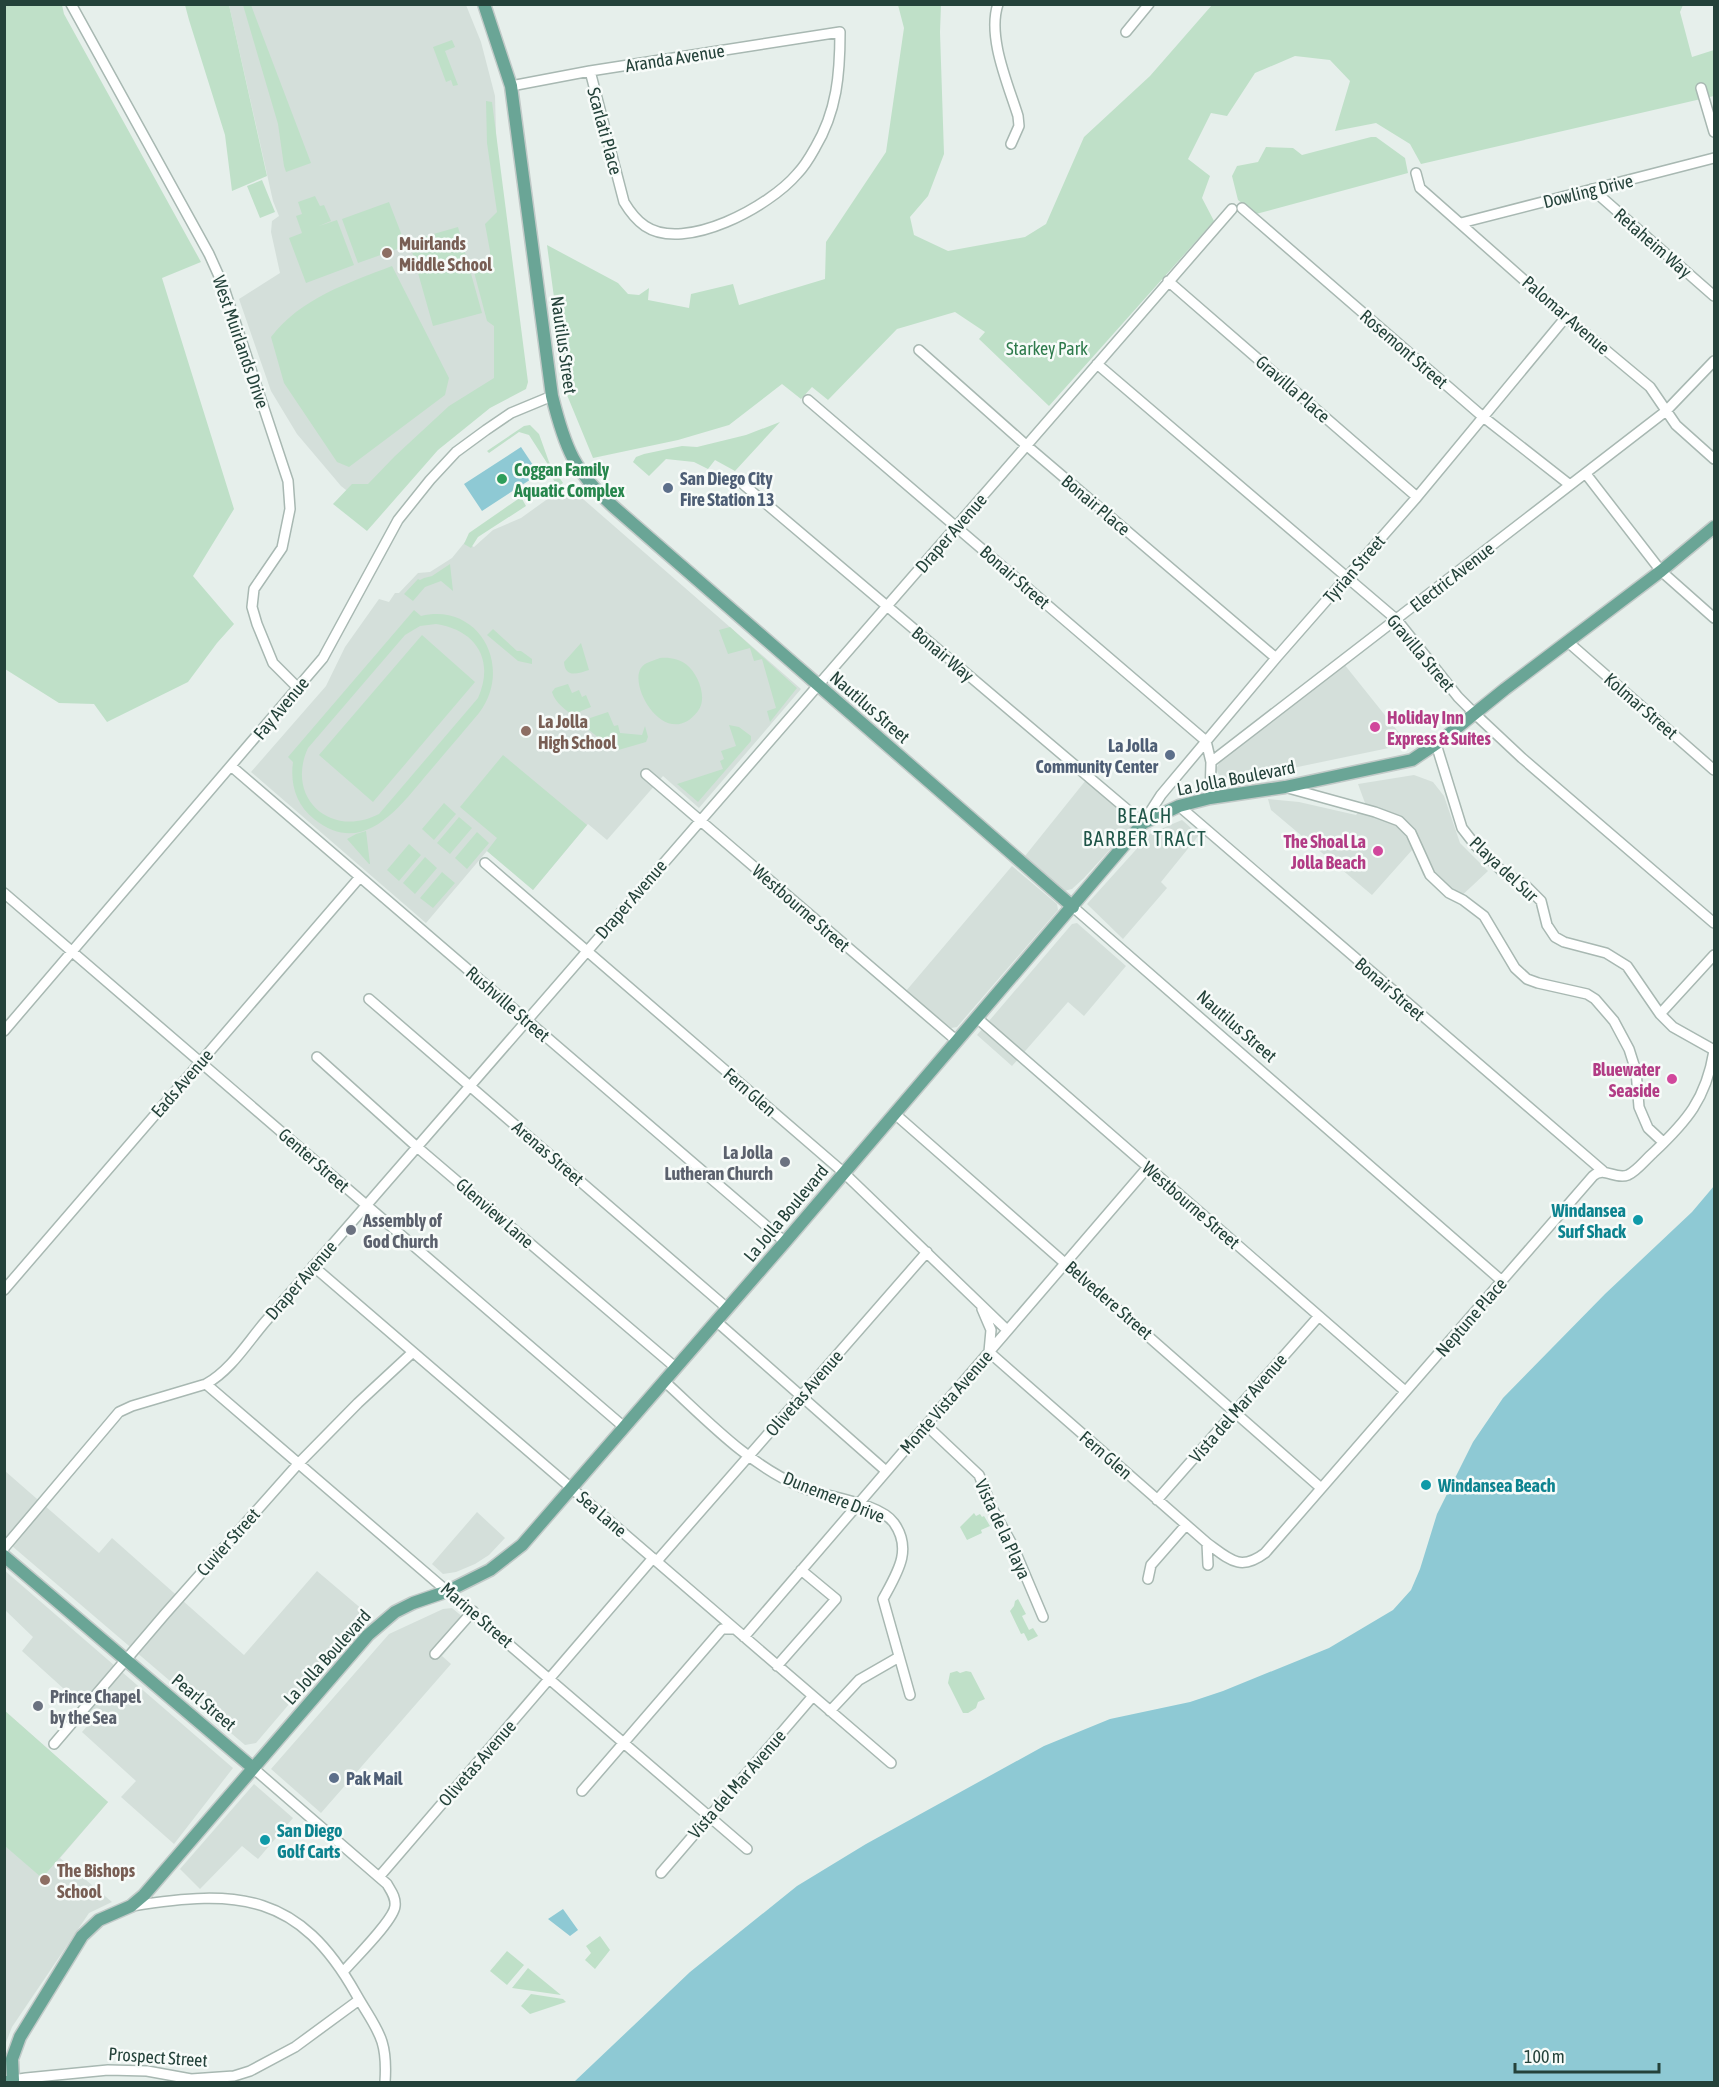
<svg xmlns="http://www.w3.org/2000/svg" width="1719" height="2087" font-family="'Asap Condensed',sans-serif">
<style>
.built{fill:#d4dfda}
.green{fill:#bfe0c8;fill-rule:evenodd}
.water{fill:#8ec9d4}
.lines{fill:none;stroke-linecap:round;stroke-linejoin:round}
.minor-casing{stroke:#a8b8b2;stroke-width:12}
.major-casing{stroke:#c2cac8;stroke-width:15}
.minor{stroke:#fff;stroke-width:9}
.major{stroke:#6aa596;stroke-width:12}
.education-dot{fill:#8d6e63;stroke:#f7fbf9;stroke-width:2}
.leisure-dot{fill:#2e9e5b;stroke:#f7fbf9;stroke-width:2}
.service-dot{fill:#5c6f8a;stroke:#f7fbf9;stroke-width:2}
.hotel-dot{fill:#d1479c;stroke:#f7fbf9;stroke-width:2}
.worship-dot{fill:#6b7280;stroke:#f7fbf9;stroke-width:2}
.culture-dot{fill:#0f9aa8;stroke:#f7fbf9;stroke-width:2}
.labels{text-anchor:middle;dominant-baseline:central;stroke-width:5;stroke-linejoin:round;paint-order:stroke}
.street-label{font-size:18px;fill:#24423a;stroke:#f7fbf9}
.education-label{font-size:18px;font-weight:bold;fill:#785e54;stroke:#f7fbf9;text-anchor:start}
.park-label{font-size:18px;fill:#2d7a4b;stroke:#f7fbf9}
.leisure-label{font-size:18px;font-weight:bold;fill:#27864d;stroke:#f7fbf9;text-anchor:start}
.service-label{font-size:18px;font-weight:bold;fill:#4e5e75;stroke:#f7fbf9;text-anchor:start}
.hotel-label{font-size:18px;font-weight:bold;fill:#b23c85;stroke:#f7fbf9;text-anchor:end}
.worship-label{font-size:18px;font-weight:bold;fill:#5b616d;stroke:#f7fbf9;text-anchor:start}
.culture-label{font-size:18px;font-weight:bold;fill:#0d838f;stroke:#f7fbf9;text-anchor:start}
.neighbourhood-label{font-size:20px;letter-spacing:1.5px;fill:#1f5548;stroke:#f7fbf9}
</style>
<rect width="100%" height="100%" fill="#e6efeb"/>
<path class="built" d="M229,5H466L481,42L495,96L503,377L365,505L341,486L297,434L271,391L239,299L280,273L271,232L272,221L279,216L273,201Z
M567,485L801,689L699,808L663,776L607,840L588,824L533,890L487,851L426,923L251,772L326,686L345,647L379,599L389,602L395,593H399L418,573L430,572L452,558L465,542L474,547L493,530L521,518Z
M1344,664L1408,744L1240,779H1221L1216,769L1222,758Z
M1414,775L1433,782L1444,796L1460,843L1488,871L1456,901L1444,895L1423,875L1413,849L1372,895L1271,810L1268,799L1299,802L1356,815L1365,803L1358,784Z
M1086,780L1135,822L1084,878L1072,889L1064,891L1025,856Z
M1182,820L1199,835L1161,882L1167,888L1123,939L1087,904L1151,833Z
M1012,866L1057,904L1058,910L957,1027L951,1028L906,991Z
M1077,923L1126,966L1084,1016L1068,1002L1012,1066L977,1035L1072,924Z
M5,1471L99,1553L112,1538L244,1655L317,1571L370,1616L308,1689H302L256,1743L245,1745L5,1540Z
M477,1512L505,1538L489,1555L475,1564L456,1572L443,1574L432,1564Z
M4,1570L233,1768L174,1844L121,1797L136,1781L82,1732L95,1717L22,1651L33,1637L5,1610Z
M452,1608L470,1623L442,1656L451,1664L321,1813L271,1769L389,1634L443,1609Z
M5,1711L108,1802L60,1858L112,1902L89,1913L12,2027L5,2045Z
M254,1784L293,1818L258,1859L242,1846L200,1889L180,1869Z"/>
<path class="green" d="M4,5H62L64,14L201,262L162,278L234,509L193,576L234,624L217,643L188,682L107,722L94,704L59,703L5,669Z
M185,5H229L267,176L232,191L225,135L189,20Z
M243,5H251L311,163L286,172L284,166L278,124Z
M898,5H941L940,32L944,154L928,196L910,217L914,235L948,251L1025,237L1046,224L1084,137L1150,76L1212,5H1683L1680,12L1692,57L1714,50V96L1421,164L1410,144L1376,123L1335,131L1350,81L1330,60L1295,56L1255,73L1227,116L1211,113L1188,159L1210,176L1202,198L1214,221L1049,406L979,339L985,332L955,312L897,329L828,400L812,387L801,399L782,384L729,425L678,440L593,458L567,395L547,245L618,283L628,294L639,295L649,288L648,300L689,308L691,294L733,284L739,305L825,279L826,242L886,152L904,28Z
M452,40L455,47L445,51L458,85L453,86L451,80L446,82L433,47Z
M486,101L492,102L528,382L526,389L490,408L438,450L367,531L333,504L352,484H368L395,456L449,406L494,378V326L487,321L474,272L490,265V251L485,224L497,212L487,143Z
M1371,137H1376L1405,158L1408,173L1256,214L1238,200L1232,176L1237,166L1258,162L1266,147L1293,148L1302,155Z
M262,180L275,212L260,218L247,186Z
M315,196L320,206L324,205L331,221L319,226L337,220L354,265L306,283L289,238L302,233L296,216L302,214L298,202Z
M389,202L406,246L358,263L342,219Z
M458,227L482,313L433,326L409,241Z
M392,266L449,378L445,395L349,467L337,462L284,383L271,337C301,298 348,283 392,266Z
M780,422L735,471L715,460L708,469L694,462L666,459L649,476L633,462L636,457L644,454L682,446L697,447L746,435Z
M530,425L539,434L549,462L563,483L558,487L553,479L556,477L529,435L519,432L489,453L487,451L524,426Z
M521,497L526,506L478,537L471,548L464,544L469,533Z
M450,564L453,591L441,581L425,587L413,601L404,594L418,579L420,580L424,578L432,576Z
M414,610L421,616C479,602 514,667 479,713C463,732 446,752 429,772C400,806 364,859 314,819C296,805 290,784 293,762L288,757ZM436,624C476,630 495,660 478,698L379,814C331,839 285,798 308,748L405,635L420,626Z
M730,627L797,688L770,722L767,711L776,708L762,659L754,661L750,648L728,654L719,630Z
M493,629L517,651H521L532,659V664L518,661L487,635Z
M422,635L475,682L373,802L319,755Z
M581,643L589,670C577,674 565,678 564,662Z
M660,658C669,657 680,659 687,665C698,674 708,698 698,711C667,752 628,687 641,668C645,662 653,661 660,658Z
M568,684L572,693L579,690L582,697L586,695L591,707L581,711L575,717C566,710 555,703 552,692L555,688Z
M608,712L614,726L618,725L620,733L642,735L645,726L648,737L646,742L615,751L584,726L590,718Z
M729,725L739,727L751,736V741L698,802L677,784L723,769L720,761L724,759L721,751L736,746Z
M503,755L587,825L533,890L487,851L497,838L460,807Z
M444,803L456,814L434,840L422,829Z
M459,817L472,828L450,854L437,843Z
M366,831L370,864H369L347,839L356,834Z
M477,832L489,843L467,869L455,858Z
M409,844L421,855L399,881L387,870Z
M425,857L437,868L415,894L403,883Z
M442,872L455,883L433,908L420,898Z
M974,1513L976,1516L980,1514L982,1517L984,1516L990,1526L981,1530L982,1533L967,1540L960,1527Z
M1018,1599L1026,1614L1022,1616L1029,1630L1033,1628L1038,1636L1028,1641L1024,1633L1021,1634L1010,1611L1014,1606L1015,1601Z
M957,1671L960,1673L966,1671L971,1672L985,1699L978,1702L976,1708L968,1713H963L948,1683L950,1673Z
M5,1711L108,1802L42,1878L5,1846Z
M600,1936L610,1950L595,1969L585,1960L591,1953L586,1946Z
M507,1951L524,1965L507,1985L490,1971Z
M528,1968L561,1995L512,1988Z
M531,1994L563,1999L566,2002L530,2014L521,2006Z"/>
<path class="water" d="M521,447L539,474L482,511L464,484Z
M1714,1186V2082H574L690,1972L797,1886L866,1844L1044,1746L1110,1719L1190,1702L1223,1691L1329,1648L1393,1610L1411,1590L1420,1569L1437,1514L1473,1442L1503,1398L1605,1294L1692,1212Z
M563,1909L578,1930L570,1936L548,1919Z"/>
<g class="lines">
<g class="minor-casing">
<path id="minor" d="M71,4L209,254L223,285L288,481L290,509L282,548L254,589L252,607L257,624L273,663L298,688
M998,4C987,37 1008,84 1018,116L1019,126L1011,144
M1126,32L1149,4
M511,86L590,71L840,32C840,74 837,111 815,148C810,157 804,167 797,174C770,206 685,253 645,226C636,220 630,212 624,202L590,71
M1701,88L1714,132
M1416,173L1420,188L1566,317L1650,387L1676,425L1714,459
M1592,189L1714,296
M1242,208L1482,416L1570,485
M1461,223L1714,158
M1168,281L1417,497
M919,350L1026,445L1276,658
M1097,364L1397,620L1458,697L1474,713L1522,758L1714,923
M808,400L1206,741L1211,762
M1586,474L1661,571L1714,618
M744,485L1143,823L1161,795L1276,658L1417,497L1566,317
M1568,642L1714,770
M1436,744L1462,828L1476,846L1504,873L1525,885L1541,901L1547,925L1555,937L1564,942L1606,953L1627,966L1660,1014L1673,1027L1714,1050
M231,766L785,1242
M646,774L957,1041
M1288,788L1375,812L1399,821L1411,833L1430,875L1449,893L1463,900L1484,916L1515,968L1527,979L1538,983L1587,994L1595,999L1614,1021L1629,1049L1636,1071L1639,1107L1648,1128L1663,1142
M1210,798L1211,762L1666,411L1714,361
M1179,806L1603,1171
M485,863L843,1172L1007,1330
M4,893L624,1427
M1073,907L1502,1281
M369,999L727,1308
M1660,1014L1714,955
M977,1018L1405,1391
M4,1031L323,658L398,520L430,480L456,452L486,430L511,413L552,396
M317,1057L417,1147L675,1367
M895,1114L1321,1488
M313,1266L891,1763
M4,1290L360,877
M982,1309L991,1330L989,1352
M716,1321L886,1471
M989,1352L1207,1543C1229,1559 1240,1572 1265,1553L1593,1176C1604,1166 1615,1180 1628,1175C1637,1171 1645,1160 1653,1153C1687,1121 1706,1099 1714,1051
M664,1381C706,1419 747,1464 801,1487C824,1497 879,1502 894,1523C913,1550 897,1573 883,1599L910,1695
M206,1384L747,1849
M926,1425L979,1475L993,1510L1013,1546L1043,1617
M1157,1500L1319,1316
M1207,1543L1208,1565
M4,1548L119,1412L132,1406L206,1384C231,1370 247,1343 265,1322L1232,209
M657,1561L927,1252
M1148,1579L1151,1565L1186,1525
M744,1637L1148,1167
M435,1654L473,1611
M777,1666L836,1599L801,1570
M830,1711L859,1680L899,1657
M54,1744L165,1614L298,1464L358,1403L413,1352
M253,1768L387,1884C391,1891 396,1897 395,1906C394,1920 355,1958 343,1972
M582,1791L722,1629H735
M661,1873L813,1696
M379,1877L653,1558
M132,1906C239,1889 299,1893 356,1994C377,2031 388,2037 385,2082
M13,2082V2080L26,2078L108,2070L147,2071L191,2079L234,2076L250,2071L295,2047L359,2000"/>
</g>
<g class="major-casing">
<path id="major" d="M484,4L511,86L552,396C565,448 574,472 615,508L1073,907
M4,1556L253,1768
M4,2082L13,2080L12,2059L20,2037L82,1936L99,1920L131,1906L144,1895L368,1635L395,1612L413,1603L448,1591L490,1570L522,1545L785,1242L1143,823L1179,806L1210,798L1285,787L1412,760L1443,739L1505,689L1661,571L1714,527"/>
</g>
<use href="#minor" class="minor"/>
<use href="#major" class="major"/>
</g>
<g class="education-dot">
<circle cx="387" cy="253" r="6"/>
<circle cx="526" cy="731" r="6"/>
<circle cx="45" cy="1880" r="6"/>
</g>
<circle class="leisure-dot" cx="502" cy="479" r="6"/>
<g class="service-dot">
<circle cx="668" cy="488" r="6"/>
<circle cx="1170" cy="755" r="6"/>
<circle cx="334" cy="1778" r="6"/>
</g>
<g class="hotel-dot">
<circle cx="1375" cy="727" r="6"/>
<circle cx="1378" cy="851" r="6"/>
<circle cx="1672" cy="1079" r="6"/>
</g>
<g class="worship-dot">
<circle cx="785" cy="1162" r="6"/>
<circle cx="351" cy="1230" r="6"/>
<circle cx="38" cy="1706" r="6"/>
</g>
<g class="culture-dot">
<circle cx="1638" cy="1220" r="6"/>
<circle cx="1426" cy="1485" r="6"/>
<circle cx="265" cy="1840" r="6"/>
</g>
<g class="labels">
<g class="street-label">
<text transform="translate(675 58) rotate(-9)">Aranda Avenue</text>
<text transform="translate(605 131) rotate(75)">Scarlati Place</text>
<text transform="translate(1588 191) rotate(-14)">Dowling Drive</text>
<text transform="translate(1653 243) rotate(41)">Retaheim Way</text>
<text transform="translate(1566 315) rotate(41)">Palomar Avenue</text>
<text transform="translate(241 342) rotate(71)">West Muirlands Drive</text>
<text transform="translate(564 345) rotate(82)">Nautilus Street</text>
<text transform="translate(1404 349) rotate(41)">Rosemont Street</text>
<text transform="translate(1293 389) rotate(41)">Gravilla Place</text>
<text transform="translate(1096 505) rotate(40)">Bonair Place</text>
<text transform="translate(951 533) rotate(-49)">Draper Avenue</text>
<text transform="translate(1354 569) rotate(-49)">Tyrian Street</text>
<text transform="translate(1015 577) rotate(41)">Bonair Street</text>
<text transform="translate(1452 577) rotate(-38)">Electric Avenue</text>
<text transform="translate(1421 653) rotate(50)">Gravilla Street</text>
<text transform="translate(943 654) rotate(40)">Bonair Way</text>
<text transform="translate(1641 706) rotate(41)">Kolmar Street</text>
<text transform="translate(870 707) rotate(41)">Nautilus Street</text>
<text transform="translate(281 708) rotate(-50)">Fay Avenue</text>
<text transform="translate(1236 778) rotate(-11)">La Jolla Boulevard</text>
<text transform="translate(1504 869) rotate(43)">Playa del Sur</text>
<text transform="translate(631 899) rotate(-49)">Draper Avenue</text>
<text transform="translate(801 908) rotate(41)">Westbourne Street</text>
<text transform="translate(1390 989) rotate(41)">Bonair Street</text>
<text transform="translate(508 1004) rotate(41)">Rushville Street</text>
<text transform="translate(1237 1026) rotate(41)">Nautilus Street</text>
<text transform="translate(182 1083) rotate(-49)">Eads Avenue</text>
<text transform="translate(750 1092) rotate(41)">Fern Glen</text>
<text transform="translate(548 1153) rotate(41)">Arenas Street</text>
<text transform="translate(314 1160) rotate(41)">Genter Street</text>
<text transform="translate(1191 1205) rotate(41)">Westbourne Street</text>
<text transform="translate(495 1213) rotate(41)">Glenview Lane</text>
<text transform="translate(786 1213) rotate(-50)">La Jolla Boulevard</text>
<text transform="translate(301 1280) rotate(-49)">Draper Avenue</text>
<text transform="translate(1109 1300) rotate(41)">Belvedere Street</text>
<text transform="translate(1471 1317) rotate(-49)">Neptune Place</text>
<text transform="translate(804 1393) rotate(-49)">Olivetas Avenue</text>
<text transform="translate(946 1402) rotate(-49)">Monte Vista Avenue</text>
<text transform="translate(1238 1408) rotate(-49)">Vista del Mar Avenue</text>
<text transform="translate(1106 1455) rotate(41)">Fern Glen</text>
<text transform="translate(834 1497) rotate(22)">Dunemere Drive</text>
<text transform="translate(602 1514) rotate(41)">Sea Lane</text>
<text transform="translate(1003 1529) rotate(65)">Vista de la Playa</text>
<text transform="translate(228 1542) rotate(-48)">Cuvier Street</text>
<text transform="translate(477 1615) rotate(41)">Marine Street</text>
<text transform="translate(327 1657) rotate(-48)">La Jolla Boulevard</text>
<text transform="translate(204 1702) rotate(40)">Pearl Street</text>
<text transform="translate(477 1763) rotate(-49)">Olivetas Avenue</text>
<text transform="translate(737 1784) rotate(-49)">Vista del Mar Avenue</text>
<text transform="translate(158 2057) rotate(4)">Prospect Street</text>
</g>
<g class="education-label">
<text x="399" y="243">Muirlands<tspan x="399" dy="21">Middle School</tspan></text>
<text x="538" y="721">La Jolla<tspan x="538" dy="21">High School</tspan></text>
<text x="57" y="1870">The Bishops<tspan x="57" dy="21">School</tspan></text>
</g>
<g class="park-label">
<text x="1047" y="348">Starkey Park</text>
</g>
<g class="leisure-label">
<text x="514" y="469">Coggan Family<tspan x="514" dy="21">Aquatic Complex</tspan></text>
</g>
<g class="service-label">
<text x="680" y="478">San Diego City<tspan x="680" dy="21">Fire Station 13</tspan></text>
<text x="1158" y="745" text-anchor="end">La Jolla<tspan x="1158" dy="21">Community Center</tspan></text>
<text x="346" y="1778">Pak Mail</text>
</g>
<g class="hotel-label">
<text x="1387" y="717" text-anchor="start">Holiday Inn<tspan x="1387" dy="21">Express &amp; Suites</tspan></text>
<text x="1366" y="841">The Shoal La<tspan x="1366" dy="21">Jolla Beach</tspan></text>
<text x="1660" y="1069">Bluewater<tspan x="1660" dy="21">Seaside</tspan></text>
</g>
<g class="worship-label">
<text x="773" y="1152" text-anchor="end">La Jolla<tspan x="773" dy="21">Lutheran Church</tspan></text>
<text x="363" y="1220">Assembly of<tspan x="363" dy="21">God Church</tspan></text>
<text x="50" y="1696">Prince Chapel<tspan x="50" dy="21">by the Sea</tspan></text>
</g>
<g class="culture-label">
<text x="1626" y="1210" text-anchor="end">Windansea<tspan x="1626" dy="21">Surf Shack</tspan></text>
<text x="1438" y="1485">Windansea Beach</text>
<text x="277" y="1830">San Diego<tspan x="277" dy="21">Golf Carts</tspan></text>
</g>
<g class="neighbourhood-label">
<text x="1145" y="815">BEACH<tspan x="1145" dy="23">BARBER TRACT</tspan></text>
</g>
</g>
<rect width="1719" height="2087" fill="none" stroke="#24423a" stroke-width="12"/>
<path d="M1515 2063v9h144v-9" fill="none" stroke="#24423a" stroke-width="3"/>
<text x="1524" y="2063" font-size="18" fill="#24423a" stroke="#f7fbf9" stroke-width="4.5" paint-order="stroke">100 m</text>
</svg>
